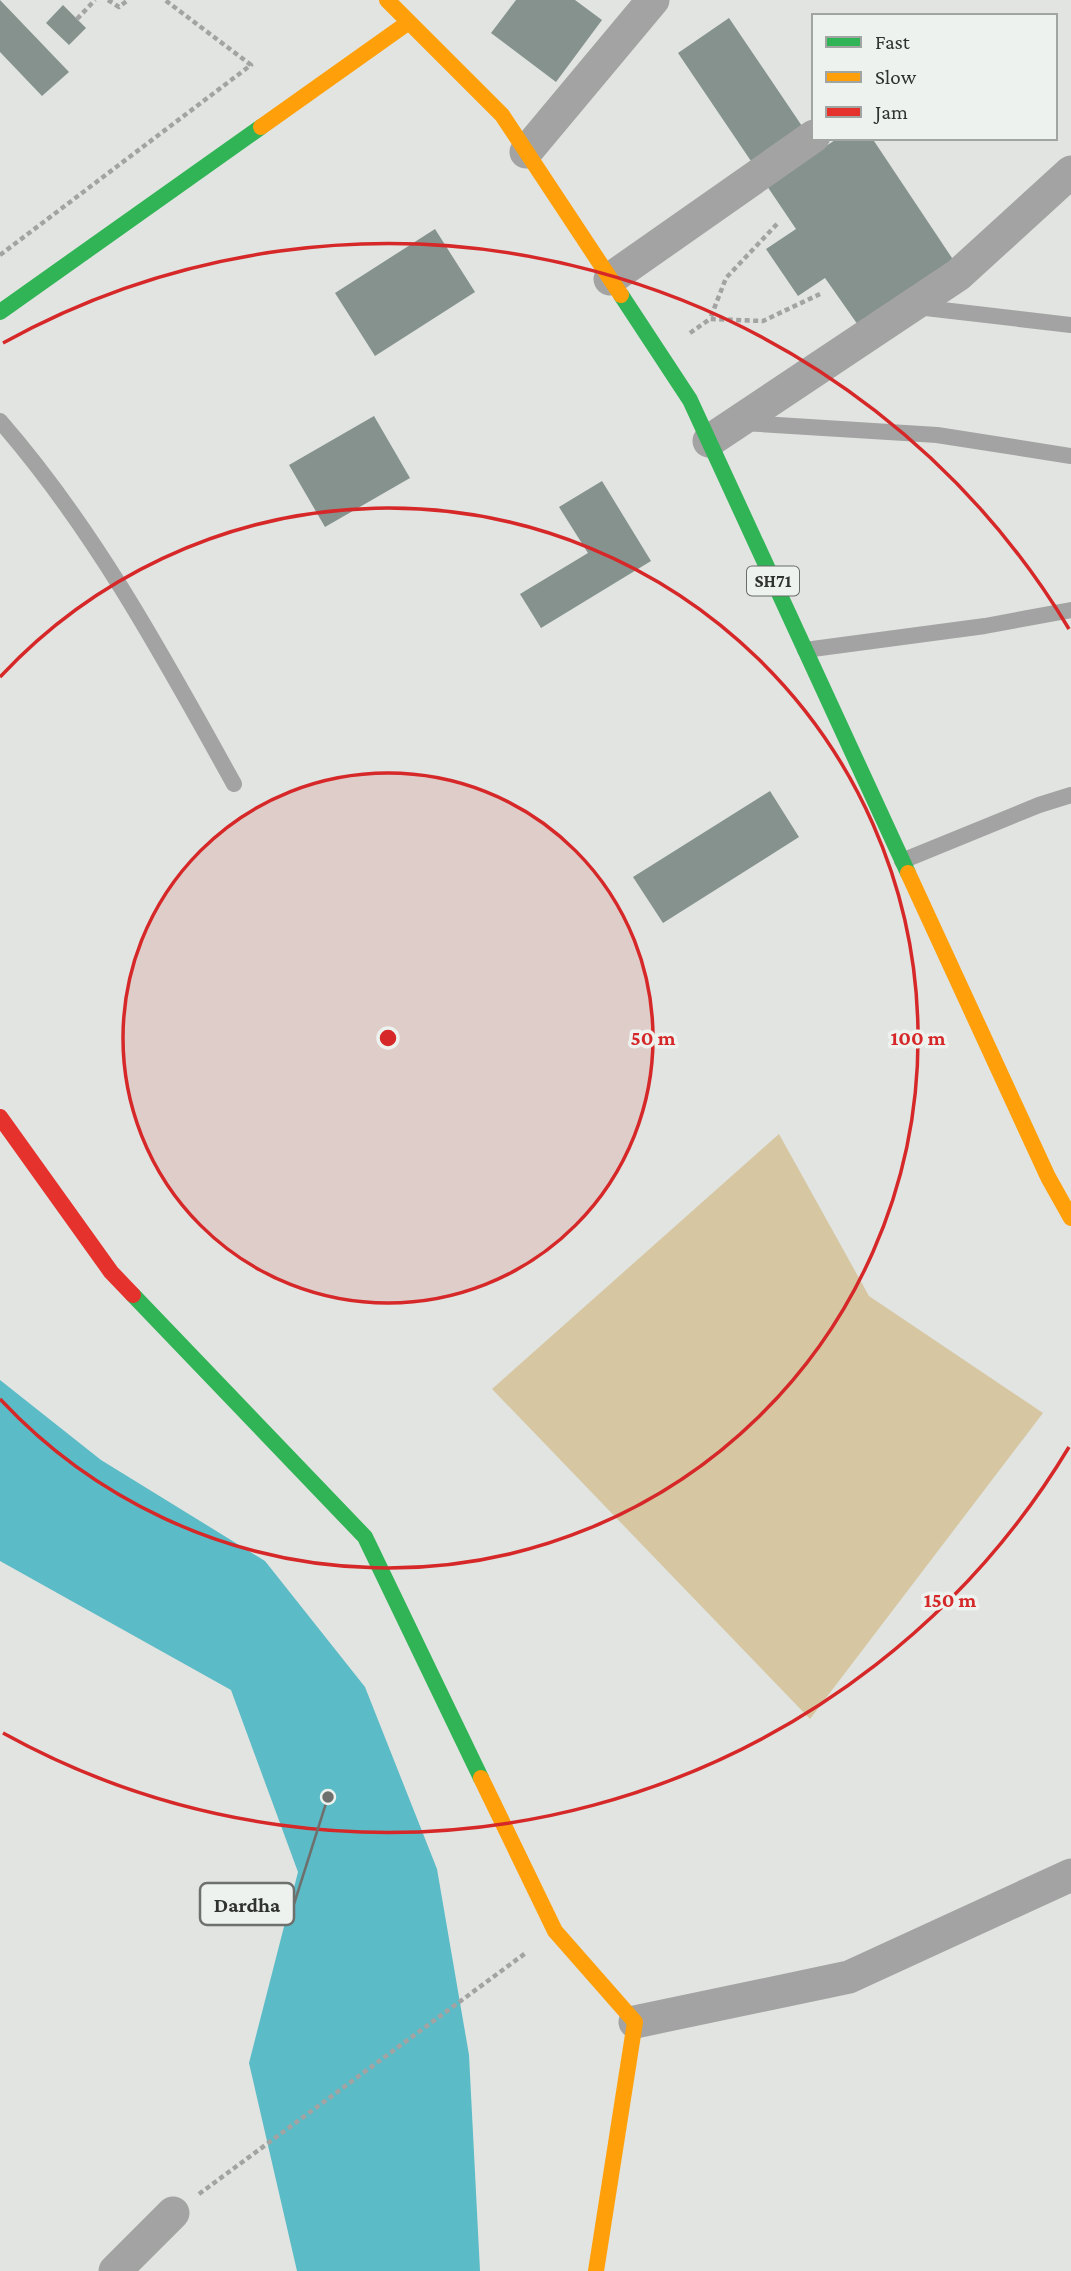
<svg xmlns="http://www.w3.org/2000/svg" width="1071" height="2271" font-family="'Crimson Pro',serif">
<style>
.green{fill:#d6c7a2}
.water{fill:#5bbbc6}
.building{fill:#85928e}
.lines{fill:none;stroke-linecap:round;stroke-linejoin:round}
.path{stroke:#a2a3a2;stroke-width:4.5;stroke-dasharray:5 3.5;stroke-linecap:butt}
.lane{stroke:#a2a3a2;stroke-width:16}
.street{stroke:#a2a3a2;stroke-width:33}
.fast{stroke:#30b455;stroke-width:16}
.slow{stroke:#ff9f0a;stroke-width:16}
.jam{stroke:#e5322d;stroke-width:16}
.ring{fill:none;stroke:#d62828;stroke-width:3.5}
.labels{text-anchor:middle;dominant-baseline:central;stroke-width:7;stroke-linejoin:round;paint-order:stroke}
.shield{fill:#edf2ee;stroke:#696c69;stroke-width:2}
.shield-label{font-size:18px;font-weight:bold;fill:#303230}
.centre{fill:#d62828;stroke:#edf2ee;stroke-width:3.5}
.ring-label{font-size:21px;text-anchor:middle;font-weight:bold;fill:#d62828;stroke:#edf2ee;stroke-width:7;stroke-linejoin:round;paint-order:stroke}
.leader{fill:none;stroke:#6e706e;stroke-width:2.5}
.callout-dot{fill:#6e706e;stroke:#edf2ee;stroke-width:2.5}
.callout{fill:#edf2ee;stroke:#6e706e;stroke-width:2.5}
.callout-label{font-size:21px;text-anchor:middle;font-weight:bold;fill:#303230}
</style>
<rect width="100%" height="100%" fill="#e1e4e1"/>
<path class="green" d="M779,1134L869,1296L1043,1413L810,1719L492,1389Z"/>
<path class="water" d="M0,1380L101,1460L265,1561L365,1687L437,1869L469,2055L480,2271H297L249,2063L298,1872L231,1690L0,1561Z"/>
<path class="building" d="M0,0L69,72L42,96L0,52Z
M516,0H575L602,20L556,82L491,33Z
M63,5L86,28L69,45L46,23Z
M729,18L804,129L753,164L678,53Z
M838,138H872L954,261L858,325L825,278L798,296L766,249L796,229L767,186Z
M435,229L475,292L375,356L335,293Z
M374,416L410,478L325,527L289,465Z
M602,481L651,561L541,628L520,594L588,553L559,507Z
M770,791L799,837L663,923L633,877Z"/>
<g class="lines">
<path class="path" d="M108,0L119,7L128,0
M77,19L95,0
M777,224L726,278L710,319L763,321L820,294
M0,255L251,65L165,0
M690,333L710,319
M199,2194L527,1952"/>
<path class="lane" d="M917,307L1071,325
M0,421C95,530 164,658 234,784
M744,423L937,435L1071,456
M805,650L985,626L1071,610
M902,861L1039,805L1071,795"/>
<path class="street" d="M526,152L653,0
M610,279L814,136
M709,441L958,275L1071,172
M635,2022L849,1977L1071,1875
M115,2271L173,2213"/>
<path class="fast" d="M621,295L690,400L908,873
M0,312L261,127
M133,1295L365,1537L481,1778"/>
<path class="slow" d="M387,0L502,115L621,295
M261,127L409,22
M908,873L1048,1177L1071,1218
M481,1778L555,1931L635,2022L596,2271"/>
<path class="jam" d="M0,1117L111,1272L133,1295"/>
</g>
<circle cx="388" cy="1038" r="265" fill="#d62828" fill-opacity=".12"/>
<g class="ring">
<circle cx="388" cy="1038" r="265"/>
<path d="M0 677A530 530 0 1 1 0 1399"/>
<path d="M1069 1447A795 795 0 0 1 3 1733M3 343A795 795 0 0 1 1069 629"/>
</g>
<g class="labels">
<rect class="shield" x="747" y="566.5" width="52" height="29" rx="5"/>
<g class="shield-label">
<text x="773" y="581">SH71</text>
</g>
</g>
<circle cx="388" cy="1038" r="10" class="centre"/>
<g class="ring-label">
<text x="653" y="1045">50 m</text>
<text x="918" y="1045">100 m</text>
<text x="950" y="1607">150 m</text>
</g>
<path class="leader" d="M328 1797L294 1904"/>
<circle class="callout-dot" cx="328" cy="1797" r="7"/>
<rect class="callout" x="200" y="1883" width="94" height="42" rx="7"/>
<g class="callout-label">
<text x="247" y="1912">Dardha</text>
</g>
<rect x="812" y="14" width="245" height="126" fill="#edf2ee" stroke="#a1a5a2" stroke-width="2"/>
<rect x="826" y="37" width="35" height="10" fill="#30b455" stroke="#a1a5a2" stroke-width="2"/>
<text x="875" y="49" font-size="21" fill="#303230">Fast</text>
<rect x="826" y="72" width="35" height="10" fill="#ff9f0a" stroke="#a1a5a2" stroke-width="2"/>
<text x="875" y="84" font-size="21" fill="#303230">Slow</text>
<rect x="826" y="107" width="35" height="10" fill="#e5322d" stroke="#a1a5a2" stroke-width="2"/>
<text x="875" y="119" font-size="21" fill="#303230">Jam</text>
</svg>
